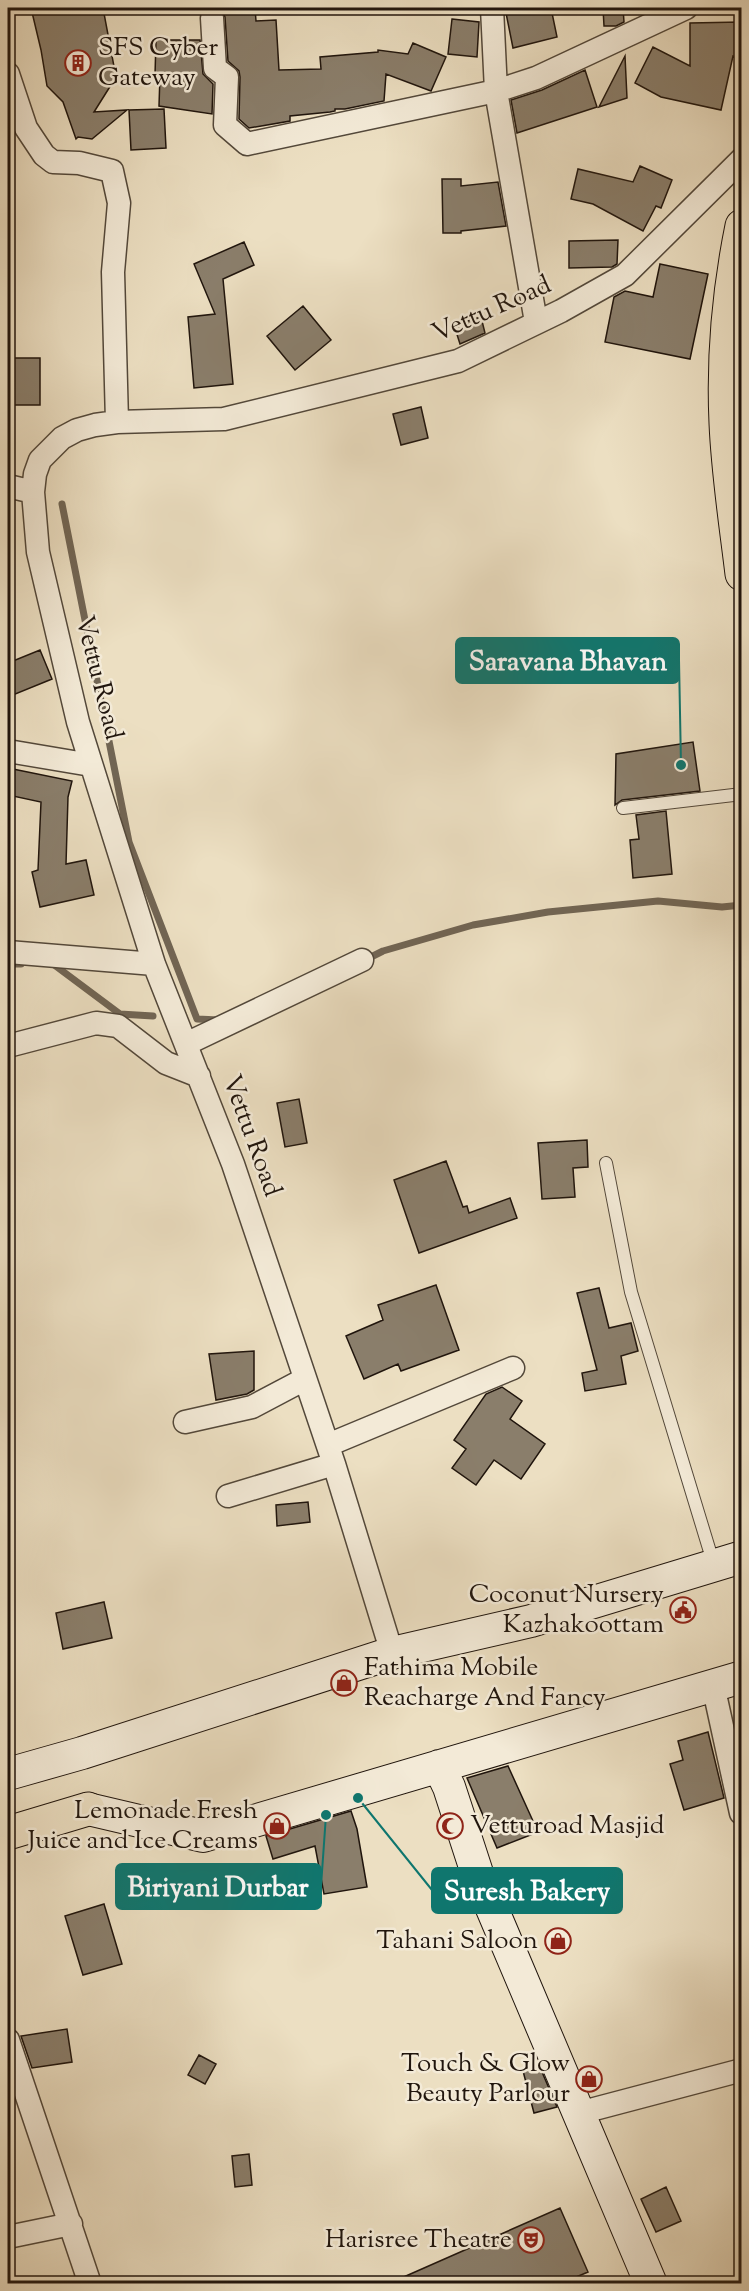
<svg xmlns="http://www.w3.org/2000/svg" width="749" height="2291" font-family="'Sorts Mill Goudy',serif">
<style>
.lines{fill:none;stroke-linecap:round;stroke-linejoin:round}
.stream{stroke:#716554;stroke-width:7}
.building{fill:#8a7e6b;stroke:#20150d;stroke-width:1.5}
.lane-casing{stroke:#53483a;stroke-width:14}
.street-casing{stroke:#53483a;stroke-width:25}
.secondary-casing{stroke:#20150d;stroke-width:34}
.primary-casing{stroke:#20150d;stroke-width:35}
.highway-casing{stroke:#20150d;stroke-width:35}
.lane{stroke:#f3ead7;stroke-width:12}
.street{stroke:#f3ead7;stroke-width:22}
.secondary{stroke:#f3ead7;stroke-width:32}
.primary{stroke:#ecdfc2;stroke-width:33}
.highway{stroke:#ecdfc2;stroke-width:33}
.labels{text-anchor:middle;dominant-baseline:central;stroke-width:5;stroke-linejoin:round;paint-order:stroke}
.poi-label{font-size:26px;fill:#20150d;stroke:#f3ead7;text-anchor:end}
.street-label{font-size:26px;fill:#20150d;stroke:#f3ead7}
.leader{fill:none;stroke:#0f766e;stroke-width:2}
.callout-dot{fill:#0f766e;stroke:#f3ead7;stroke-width:2}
.callout{fill:#0f766e;stroke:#0f766e;stroke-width:2}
.callout-label{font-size:27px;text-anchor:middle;font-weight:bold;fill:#fff}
</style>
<rect width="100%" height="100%" fill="#ecdfc2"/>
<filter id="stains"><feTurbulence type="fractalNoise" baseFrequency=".00333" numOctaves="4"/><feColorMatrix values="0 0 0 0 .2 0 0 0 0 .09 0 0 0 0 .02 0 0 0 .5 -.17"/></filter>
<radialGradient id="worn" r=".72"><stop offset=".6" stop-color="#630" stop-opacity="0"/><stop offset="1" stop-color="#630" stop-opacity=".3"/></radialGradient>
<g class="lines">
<path class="stream" d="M62,504L129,842L197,1019L219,1020
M365,960L383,951L473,925L548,912L658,901L722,907L742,905
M8,964H21
M53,964L120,1014L153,1016"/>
</g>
<path class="building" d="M31,8H103L116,77L94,112L127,110L92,139L78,137L76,139L63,102L47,86L41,50Z
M220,8H255L256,21L276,20L279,70L321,69L320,57L378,52V50L408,54L413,43L446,57L431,91L386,74L384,101L345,109H335V111L330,112L290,116V121L249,128L239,119L240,77L239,71L228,61L225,17Z
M505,8H551L557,37L513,48Z
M603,8H623L624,22L616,26H604Z
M452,19L479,22L477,57L448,54Z
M741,22V59L733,56L721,110L661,97L635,83L653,47L690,66V23Z
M156,40H200L203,74L213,84L212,114L159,106L160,75H155Z
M625,56L627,98L599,107Z
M585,70L597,107L517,133L511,100L542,90Z
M164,109L166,148L131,150L129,110Z
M640,166L672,180L661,208L656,206L643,231L593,204L571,199L578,169L633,182Z
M442,179H461V186L498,182L506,226L461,231V233H443Z
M618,240L617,264L612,267L569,268V241Z
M244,242L254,265L223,279L233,384L194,388L188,317L215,314L194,264Z
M660,264L708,274L690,359L605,342L614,297L625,291L653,297Z
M303,306L331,340L295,370L267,336Z
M481,317L485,333L460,344L454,325Z
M8,358H40V405H8Z
M421,407L428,438L401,445L393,414Z
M40,650L52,679L8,697V663Z
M693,742L700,791L622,800L615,805L616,754Z
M8,768L72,781L68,797L66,864L86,860L94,895L40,907L32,872L38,870L41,802L8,795Z
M666,811L672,874L633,878L630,840L639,839L636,815Z
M299,1099L307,1143L285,1147L277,1103Z
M587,1140L588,1167L573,1168L575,1197L542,1199L538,1143Z
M446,1161L463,1207L467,1206L469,1213L510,1198L517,1218L419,1253L394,1180Z
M436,1285L459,1350L401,1371L398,1364L364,1379L346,1336L383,1320L378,1305Z
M599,1288L609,1328L631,1323L638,1351L621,1356L626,1384L585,1391L582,1373L597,1370L577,1293Z
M254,1351V1390L247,1394L216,1400L209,1354Z
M502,1387L522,1401L510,1419L545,1444L521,1479L494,1460L476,1485L452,1468L466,1449L454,1440L486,1394Z
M308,1502L310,1522L277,1526L276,1505Z
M104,1602L112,1638L63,1649L56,1613Z
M708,1732L724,1798L684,1810L670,1764L683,1760L678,1741Z
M508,1766L538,1832L497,1848L467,1778Z
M351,1811L357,1829L367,1887L324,1894L315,1846L273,1859L266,1836Z
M104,1904L122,1964L83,1975L65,1916Z
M67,2029L72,2062L32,2068L21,2036Z
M199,2055L216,2064L205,2084L188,2075Z
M539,2065L557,2107L534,2113L523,2071Z
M249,2154L252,2185L235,2187L232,2156Z
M666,2187L681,2221L656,2232L641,2199Z
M560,2208L588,2272L562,2283H390Z"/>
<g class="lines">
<g class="lane-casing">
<path id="lane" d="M623,808L742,794
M606,1163L631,1292L714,1565"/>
</g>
<g class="street-casing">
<path id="street" d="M492,8L496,91L536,322
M212,18L215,68L227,77L225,125L247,144L496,91L536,78L686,8
M8,74L26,128L44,155L53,162L79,163L112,171L119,203L113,272L117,422
M8,486L33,492
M8,751L91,765
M8,952L154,964
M186,1044L362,960
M8,1046L96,1023L118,1026L166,1063L199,1076
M185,1422L252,1407L305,1379
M328,1445L513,1368
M228,1496L334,1464
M392,1653L334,1464L233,1164L154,964L78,722L38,552L33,492L35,474L40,460L62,438L77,430L95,425L117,422L224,419L458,361L561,311L625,275L742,159
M713,1685L741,1813
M8,2040L90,2284
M579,2113L742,2070
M8,2237L71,2224"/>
</g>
<g class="secondary-casing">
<path id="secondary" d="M439,1766L449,1787L477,1873L651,2284
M8,1774L82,1753L392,1653L531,1621L742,1557
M88,1809L203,1836L742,1677"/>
</g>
<g class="primary-casing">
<path id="primary" d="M742,226C729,290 723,357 726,423C728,473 736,524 742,574"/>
</g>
<g class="highway-casing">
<path id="highway" d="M8,1833L88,1809"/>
</g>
<use href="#lane" class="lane"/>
<use href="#street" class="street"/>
<use href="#secondary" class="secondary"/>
<use href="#primary" class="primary"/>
<use href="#highway" class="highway"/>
</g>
<defs>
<g id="building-ring" transform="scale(1.35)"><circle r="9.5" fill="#f3ead7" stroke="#8f2418" stroke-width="1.5"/><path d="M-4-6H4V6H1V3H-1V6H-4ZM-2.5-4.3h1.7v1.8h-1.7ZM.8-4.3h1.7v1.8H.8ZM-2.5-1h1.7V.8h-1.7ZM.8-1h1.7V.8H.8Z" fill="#8f2418"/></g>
<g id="civic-ring" transform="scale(1.35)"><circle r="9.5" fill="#f3ead7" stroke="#8f2418" stroke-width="1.5"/><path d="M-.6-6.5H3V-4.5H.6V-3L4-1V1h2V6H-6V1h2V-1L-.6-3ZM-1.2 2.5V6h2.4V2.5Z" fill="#8f2418"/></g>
<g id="shop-ring" transform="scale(1.35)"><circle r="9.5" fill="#f3ead7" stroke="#8f2418" stroke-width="1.5"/><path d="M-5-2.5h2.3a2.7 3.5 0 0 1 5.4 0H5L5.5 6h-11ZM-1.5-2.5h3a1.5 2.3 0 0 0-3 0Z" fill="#8f2418"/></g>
<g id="mosque-ring" transform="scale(1.35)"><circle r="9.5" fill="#f3ead7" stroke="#8f2418" stroke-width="1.5"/><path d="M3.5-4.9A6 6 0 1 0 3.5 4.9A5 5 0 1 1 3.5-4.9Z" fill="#8f2418"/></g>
<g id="theatre-ring" transform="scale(1.35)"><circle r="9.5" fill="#f3ead7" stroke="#8f2418" stroke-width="1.5"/><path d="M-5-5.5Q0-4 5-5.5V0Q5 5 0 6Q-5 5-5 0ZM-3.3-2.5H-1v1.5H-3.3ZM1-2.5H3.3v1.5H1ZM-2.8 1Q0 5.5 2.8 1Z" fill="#8f2418"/></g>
</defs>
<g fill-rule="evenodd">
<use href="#building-ring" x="78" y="63"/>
<use href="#civic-ring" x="683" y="1610"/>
<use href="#shop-ring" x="344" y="1683"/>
<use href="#shop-ring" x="277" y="1826"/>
<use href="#mosque-ring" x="450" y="1826"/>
<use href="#shop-ring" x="558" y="1941"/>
<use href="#shop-ring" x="589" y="2079"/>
<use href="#theatre-ring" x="531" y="2240"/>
</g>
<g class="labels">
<g class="poi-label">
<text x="98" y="48" text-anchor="start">SFS Cyber<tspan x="98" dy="30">Gateway</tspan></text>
<text x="664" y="1595">Coconut Nursery<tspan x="664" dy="30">Kazhakoottam</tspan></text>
<text x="364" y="1668" text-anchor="start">Fathima Mobile<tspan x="364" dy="30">Reacharge And Fancy</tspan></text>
<text x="258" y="1811">Lemonade Fresh<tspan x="258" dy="30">Juice and Ice Creams</tspan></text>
<text x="470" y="1826" text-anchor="start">Vetturoad Masjid</text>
<text x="538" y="1941">Tahani Saloon</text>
<text x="570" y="2064">Touch &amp; Glow<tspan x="570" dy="30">Beauty Parlour</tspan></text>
<text x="512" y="2240">Harisree Theatre</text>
</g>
<g class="street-label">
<text transform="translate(492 310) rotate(-24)">Vettu Road</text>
<text transform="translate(98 678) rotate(76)">Vettu Road</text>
<text transform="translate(251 1136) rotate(70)">Vettu Road</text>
</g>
</g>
<path class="leader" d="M681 765L679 660M326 1815L321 1886M358 1798L432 1890"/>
<g class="callout-dot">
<circle cx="681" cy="765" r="6"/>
<circle cx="326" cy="1815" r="6"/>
<circle cx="358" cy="1798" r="6"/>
</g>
<g class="callout">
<rect x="456" y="638" width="223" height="45" rx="6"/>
<rect x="116" y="1864" width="205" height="45" rx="6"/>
<rect x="432" y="1868" width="190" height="45" rx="6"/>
</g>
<g class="callout-label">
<text x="568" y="670">Saravana Bhavan</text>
<text x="218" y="1896">Biriyani Durbar</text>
<text x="527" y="1900">Suresh Bakery</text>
</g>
<rect width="749" height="2291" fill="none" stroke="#ecdfc2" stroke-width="30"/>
<rect x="9" y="9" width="731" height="2273" fill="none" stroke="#20150d" stroke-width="3"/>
<rect x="15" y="15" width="719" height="2261" fill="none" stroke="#20150d" stroke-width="1.5"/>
<rect width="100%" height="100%" filter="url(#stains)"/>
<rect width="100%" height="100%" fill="url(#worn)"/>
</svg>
